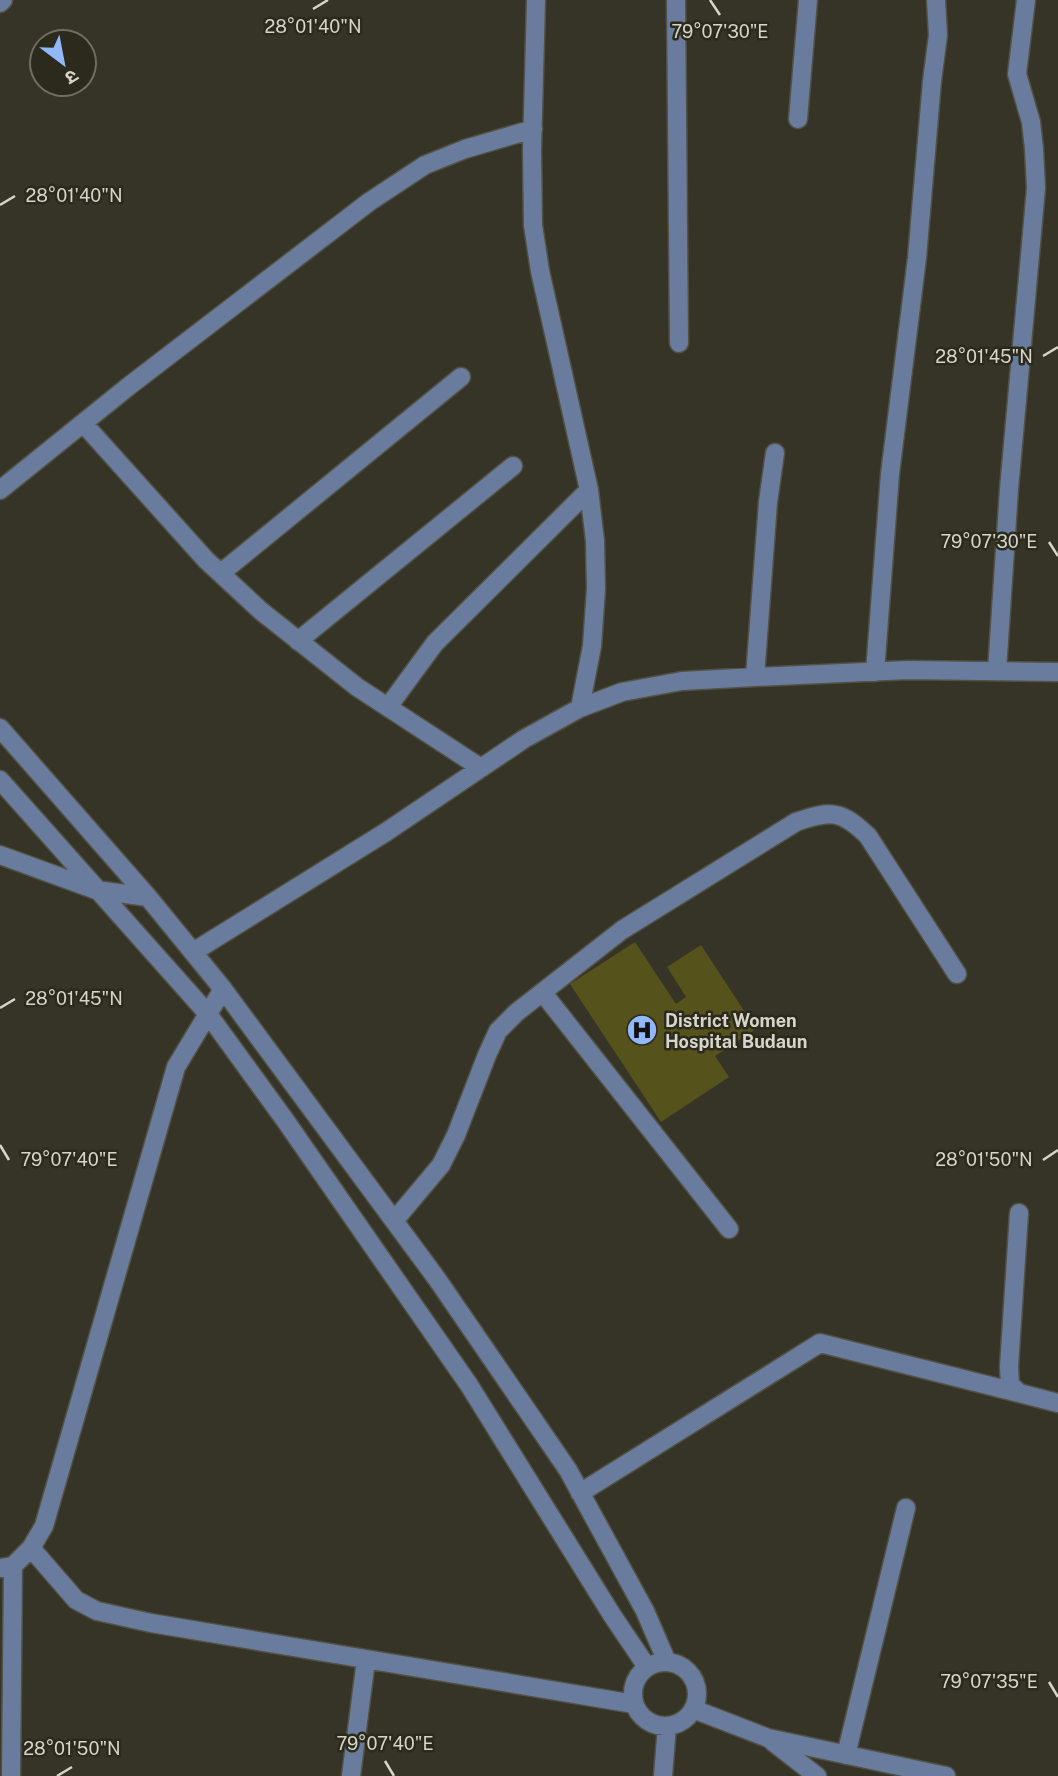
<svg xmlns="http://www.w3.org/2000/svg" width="1058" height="1776" font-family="'Public Sans','Noto Sans Devanagari',sans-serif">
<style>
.building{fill:#56521b}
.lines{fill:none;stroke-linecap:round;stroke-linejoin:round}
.minor-casing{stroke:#525144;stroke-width:21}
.minor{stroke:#697c9d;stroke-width:18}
.ticks{fill:none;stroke:#d6d5cc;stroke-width:2.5}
.labels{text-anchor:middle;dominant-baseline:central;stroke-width:5;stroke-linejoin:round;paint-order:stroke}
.poi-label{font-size:18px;font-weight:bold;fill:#d6d5cc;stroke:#2b2a1c;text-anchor:start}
.ticks-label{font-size:18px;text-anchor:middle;fill:#d6d5cc;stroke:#2b2a1c;stroke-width:5;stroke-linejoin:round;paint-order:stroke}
</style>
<rect width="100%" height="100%" fill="#353426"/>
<path class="building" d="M635,942L676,1004L686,997L667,967L701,945L756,1029L715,1056L729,1077L661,1122L570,984Z"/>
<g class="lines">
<g class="minor-casing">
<path id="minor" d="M536,0L532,150L533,225L540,271L589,490L595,541L596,589L592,646L580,708
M676,0L679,343
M0,3L3,0
M798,119L808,0
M83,423L206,560L261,611L357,687L481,768
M0,490L129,386L369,202L425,165L465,149L533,129
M221,573L461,377
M298,641L513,466
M997,671L1009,489L1036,188L1034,149L1031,122L1017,74L1026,0
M875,672L890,474L917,258L932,81L938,35L936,0
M755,677L768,502L775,453
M388,707L435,643L589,490
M0,728L148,897L223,989L437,1279L568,1470L645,1611L667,1662
M0,780L208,1014L285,1120L469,1385L612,1615L647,1667
M0,855L96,890L148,897
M193,952L386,832L524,739L580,708L622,692L682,681L755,677L908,670L1058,672
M543,993L729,1229
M1019,1213L1009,1367L1010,1384L1019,1393L1058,1403
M394,1221L441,1165L456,1135L487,1055L498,1031L517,1012L622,930L796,822C831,810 841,810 868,836L957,974
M580,1493L820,1343L1019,1393
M31,1548L76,1600L97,1611L151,1623L634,1704
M0,1568L13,1566L31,1548L44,1526L176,1067L223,989
M633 1694a32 32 0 1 1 64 0a32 32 0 1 1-64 0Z
M693,1709L768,1738L946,1776
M773,1742L817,1776
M846,1755L906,1508
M11,1776L13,1566
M351,1776L366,1660
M663,1776L667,1726"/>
</g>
<use href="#minor" class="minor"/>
</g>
<path class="ticks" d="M710,0L720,15M313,9L328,0M0,205L15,196M1043,356L1058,347M1049,542L1058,556M0,1008L15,999M0,1145L9,1160M1043,1160L1058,1150M1049,1682L1058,1697M385,1761L394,1776M57,1776L72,1767"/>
<defs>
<g id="hospital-disc" transform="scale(1.575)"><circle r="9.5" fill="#91b8fd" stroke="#2b2a1c"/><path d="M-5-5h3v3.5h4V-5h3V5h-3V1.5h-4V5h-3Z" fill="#111"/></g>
</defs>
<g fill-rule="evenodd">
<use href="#hospital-disc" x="642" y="1030"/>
</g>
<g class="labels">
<g class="poi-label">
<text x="665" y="1020">District Women<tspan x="665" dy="21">Hospital Budaun</tspan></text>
</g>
</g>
<g class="ticks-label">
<text x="313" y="33">28°01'40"N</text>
<text x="720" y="38">79°07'30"E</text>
<text x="74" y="202">28°01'40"N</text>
<text x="984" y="363">28°01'45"N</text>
<text x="989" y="548">79°07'30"E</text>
<text x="74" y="1005">28°01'45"N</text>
<text x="69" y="1166">79°07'40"E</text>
<text x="984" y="1166">28°01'50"N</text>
<text x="989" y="1688">79°07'35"E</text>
<text x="385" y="1750">79°07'40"E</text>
<text x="72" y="1755">28°01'50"N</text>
</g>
<g transform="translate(63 63) rotate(148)"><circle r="33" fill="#2b2a1c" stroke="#6f6e62" stroke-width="2"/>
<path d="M0-5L12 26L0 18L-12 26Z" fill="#91b8fd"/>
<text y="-10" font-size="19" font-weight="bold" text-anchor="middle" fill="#d6d5cc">उ</text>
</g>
</svg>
